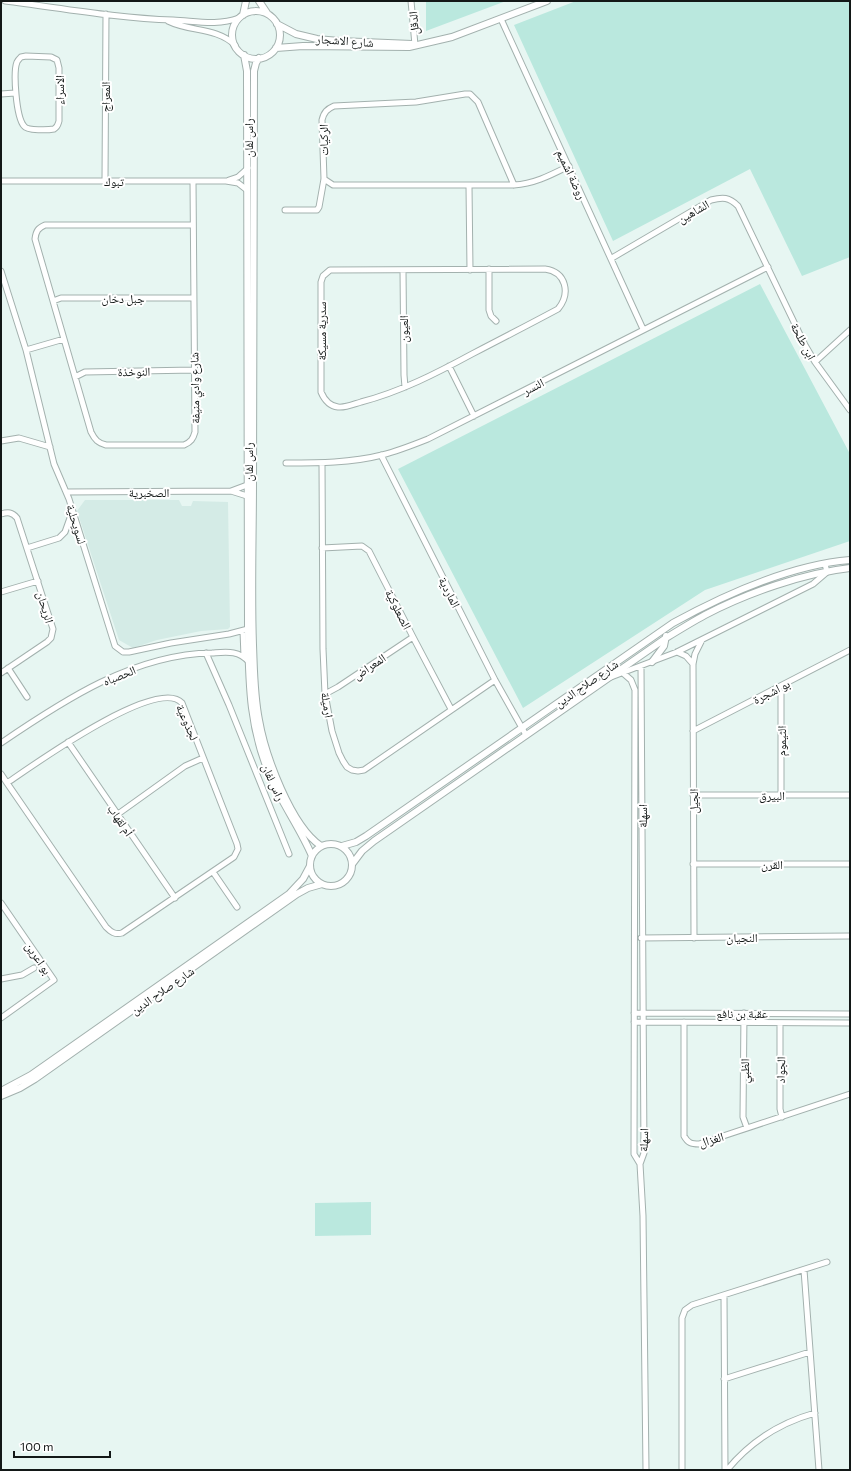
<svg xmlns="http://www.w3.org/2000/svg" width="851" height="1471" font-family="Commissioner,'Noto Naskh Arabic',sans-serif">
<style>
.built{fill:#d4ebe6}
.green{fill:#bae8de}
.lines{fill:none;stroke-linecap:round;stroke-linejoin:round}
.minor-casing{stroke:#a3b1ae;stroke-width:7}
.tertiary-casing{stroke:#a3b1ae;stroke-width:8}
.minor{stroke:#fff;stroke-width:5}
.tertiary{stroke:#fff;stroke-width:6}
.labels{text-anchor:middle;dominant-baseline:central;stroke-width:4;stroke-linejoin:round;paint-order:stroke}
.street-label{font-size:12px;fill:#131817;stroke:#fff}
</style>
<rect width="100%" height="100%" fill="#e7f6f2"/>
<path class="built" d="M85,500H179L182,506H191L193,501L228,502L230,627L228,629L201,631L157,640L133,648L119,640L77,511Z"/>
<path class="green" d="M426,1H506L426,31Z
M576,1H850V257L802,276L750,169L613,241L514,25Z
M760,284L850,454V541L705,590L523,708L398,469Z
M371,1202V1235L315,1236V1203Z"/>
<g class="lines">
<g class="minor-casing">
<path id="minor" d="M5,1C61,8 117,18 173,20C196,21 217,26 239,18
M411,1L415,45
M501,19L643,329
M168,21C190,32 216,27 235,45
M26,56L51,57L57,60L59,68V121C58,124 58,127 54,129C49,130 27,131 24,126C16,117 13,72 17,62C18,60 20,58 21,57Z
M1,94L15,93
M324,179L333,185H514C534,184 551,175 569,166
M105,180L106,14
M229,180L238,177L248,168
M1,181H226L238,183L247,190
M469,186L470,270
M285,210H317L319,207L324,179L322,120C324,112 327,109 334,106L416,102L465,94H470L478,102L514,185
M193,225H45C38,228 36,231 35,239L91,432C95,440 98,443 106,445H184C191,442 193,439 195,432L193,181
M612,258L711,200C723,197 729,197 738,206L805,345L815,362L850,410
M489,269V310L491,316L496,321
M545,269C566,272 571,293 558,309C530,324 501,339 472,354C437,373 400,392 361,402C354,404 345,408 338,407C329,406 324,399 321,392V282L323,276L330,270Z
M403,270L404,375L405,387
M1,271L26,350L54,464L69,499L115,646L123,652H129L171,643L229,634L248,629
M53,301L61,298H193
M26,350L64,339
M815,362L850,330
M449,366L474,416
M75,377L85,372L194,370
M1,441L19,438L50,447
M381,455L495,680L526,735
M286,463C318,463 351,463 382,455C398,451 413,445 428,439L768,267
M322,463L323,649L325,694L332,731L339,753L343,761L347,767L352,770L358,771L364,770L495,680
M231,491L247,496
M66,492L231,491L247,485
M1,514C8,512 12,512 17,518L53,629L51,638L47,642L1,673
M27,548L59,538L65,532L70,518L74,516
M322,548L362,546L369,551L413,637L451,709
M1,592L38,581
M243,631L244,657
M677,652L686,656L693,664
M206,653L229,705L289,854
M8,668L27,697
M623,673L631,680L635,690L634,1154L640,1164L644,1153L641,666
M611,677L677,652L813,584L827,572L825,564
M778,688L781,693V795
M325,694L338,687L413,637
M693,731L850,650
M68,742L175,898
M1,743C64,700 134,654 212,653C227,652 238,650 249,662
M1,774L7,783L106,927C111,932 115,935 122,933L234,857L238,849L237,844L182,703C157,676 32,766 7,783
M693,795H850
M118,814L185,766L203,758
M693,864H850
M213,872L237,907
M1,903L54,980L1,1018
M641,938L850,936
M694,938L693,664L695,654L702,640
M1,979L22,975L34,968
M634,1013L850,1014
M744,1013L743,1117L747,1128
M634,1022L850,1023
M684,1022V1136C688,1143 691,1144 699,1144L850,1094
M780,1023V1109L782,1117
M640,1164L643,1216L646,1470
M804,1270L819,1470
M724,1295L725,1470
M724,1379L810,1352
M682,1470V1318L685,1310L692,1305L827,1262
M727,1470C750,1442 779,1423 815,1413"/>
</g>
<g class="tertiary-casing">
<path id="tertiary" d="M259,1L267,13
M232 35a24 24 0 1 1 48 0a24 24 0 1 1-48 0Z
M243,15L246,1
M277,24L296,34L317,39L339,41L412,44
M276,48L303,46L409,47L452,37L547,1
M244,55L247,71L248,629C249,683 249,728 271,778C283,805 301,830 312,856
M259,58L256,63L254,71C253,208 254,344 253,481C253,536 251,590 253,645C254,670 254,695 259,720C265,755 291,826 321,846
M652,662L664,646L666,636
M310 865a21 21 0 1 1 42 0a21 21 0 1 1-42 0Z
M342,846L356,842L366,836L673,623C724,595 791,565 850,560
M353,863L362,851L374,841L666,638C679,630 692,622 705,615C747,593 804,573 850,568
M3,1090L31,1075L289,894L303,879L310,866
M1,1096L20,1088L35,1079L297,894L308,888L322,884"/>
</g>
<use href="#minor" class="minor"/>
<use href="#tertiary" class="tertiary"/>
</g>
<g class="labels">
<g class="street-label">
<text transform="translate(413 23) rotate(-95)">الدقل</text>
<text transform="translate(345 40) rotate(4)">شارع الاشجار</text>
<text transform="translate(59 90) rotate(-90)">الاسراء</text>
<text transform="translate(105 97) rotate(-90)">المعراج</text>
<text transform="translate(248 138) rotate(-90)">راس لفان</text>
<text transform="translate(323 140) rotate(-91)">الركيات</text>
<text transform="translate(572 174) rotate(65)">روضة اشميم</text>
<text x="114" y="181">تبوك</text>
<text transform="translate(693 211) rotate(-30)">الشاهين</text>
<text x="123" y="298">جبل دخان</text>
<text transform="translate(403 329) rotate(-90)">العيون</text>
<text transform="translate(321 331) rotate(-90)">سدرية مسيكة</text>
<text transform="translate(804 341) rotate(62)">ابن طلحة</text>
<text transform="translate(134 371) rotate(-1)">النوخذة</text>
<text transform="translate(533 386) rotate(-27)">النسر</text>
<text transform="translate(194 388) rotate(-91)">شارع وادي منيفة</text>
<text transform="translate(248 462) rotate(-90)">راس لفان</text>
<text x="149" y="492">الصخبرية</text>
<text transform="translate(77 524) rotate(73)">لسويحلية</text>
<text transform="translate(450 592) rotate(63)">الماردية</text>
<text transform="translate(46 607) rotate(73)">الريحان</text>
<text transform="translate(399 609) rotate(63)">الصعلوكية</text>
<text transform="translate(369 666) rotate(-34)">المعراض</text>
<text transform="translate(119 675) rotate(-22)">الحصباه</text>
<text transform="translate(586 683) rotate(-35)">شارع صلاح الدين</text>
<text transform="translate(771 691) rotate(-27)">بو اشجرة</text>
<text transform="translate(328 705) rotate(81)">ارميلة</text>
<text transform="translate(188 722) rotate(66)">لجذوعية</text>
<text transform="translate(781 741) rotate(-90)">الثيموم</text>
<text transform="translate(274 782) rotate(66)">راس لفان</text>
<text x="772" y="795">البيرق</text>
<text transform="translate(693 801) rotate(-90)">الجيل</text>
<text transform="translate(642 816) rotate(-90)">اسهلة</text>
<text transform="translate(121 820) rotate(56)">أم لقهاب</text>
<text x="772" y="864">القرن</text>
<text x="742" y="937">النجيان</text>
<text transform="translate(39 958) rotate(56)">بو اعرين</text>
<text transform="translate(162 990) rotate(-35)">شارع صلاح الدين</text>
<text x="742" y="1013">عقبة بن نافع</text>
<text transform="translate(780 1070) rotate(-89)">الجواد</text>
<text transform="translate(744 1071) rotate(-89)">الظبي</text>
<text transform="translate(711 1139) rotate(-16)">الغزال</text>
<text transform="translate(643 1140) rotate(-88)">اسهلة</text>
</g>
</g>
<rect width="851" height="1471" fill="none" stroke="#131817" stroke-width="4"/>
<path d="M14 1451v6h96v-6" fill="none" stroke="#131817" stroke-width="2"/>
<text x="20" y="1451" font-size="12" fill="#131817" stroke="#ffffff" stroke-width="3" paint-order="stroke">100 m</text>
</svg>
